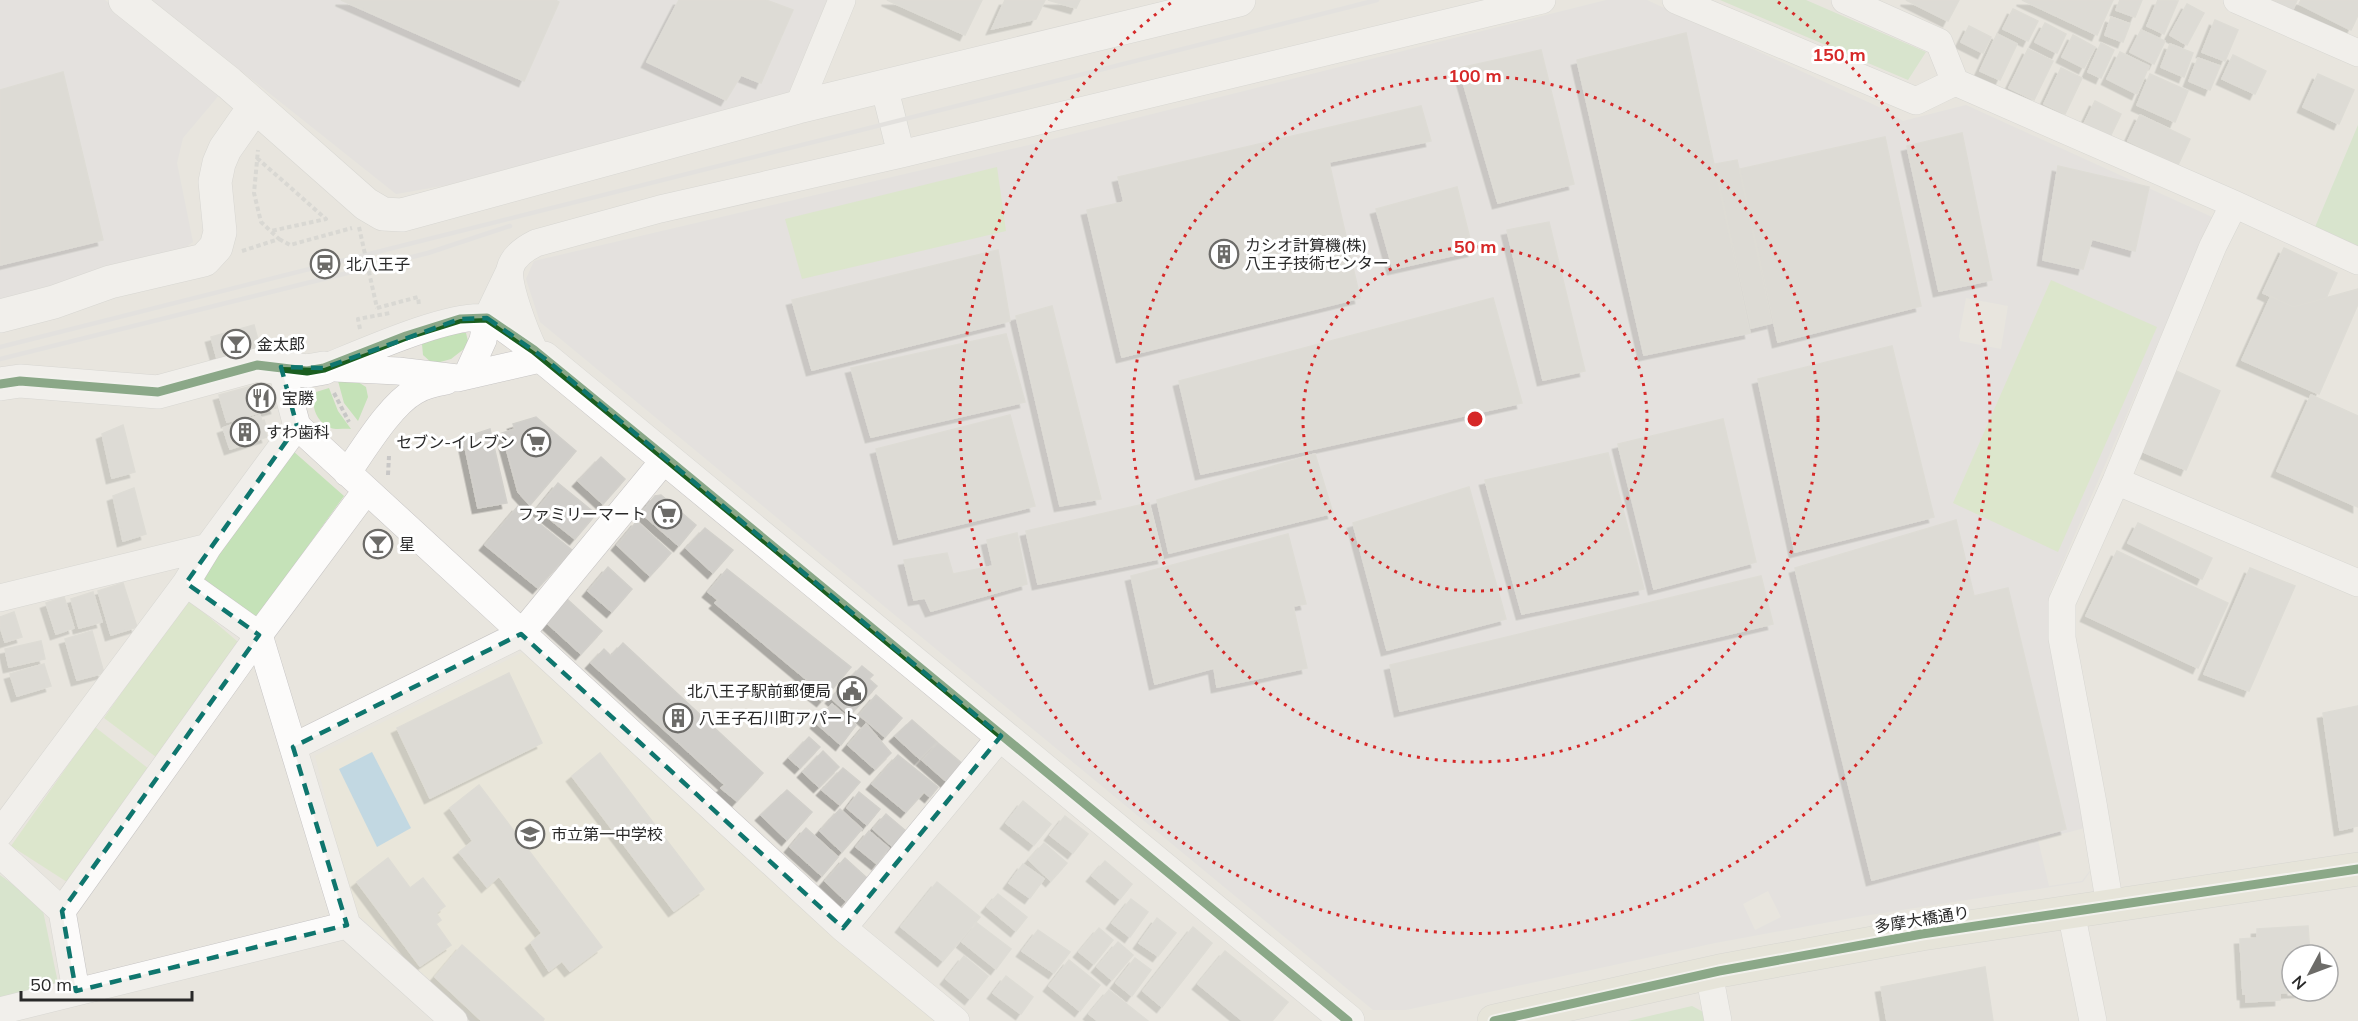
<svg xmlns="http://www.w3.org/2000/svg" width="2358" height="1021" font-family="Mulish,'Noto Sans JP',sans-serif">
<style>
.industrial{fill:#dfdcdd;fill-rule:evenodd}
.education{fill:#eae6d4}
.green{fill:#c5e2b8}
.pitch{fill:#cfe6b6}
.water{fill:#95c8e6}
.building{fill:#d0ceca;stroke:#d2d0cb;stroke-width:1.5;filter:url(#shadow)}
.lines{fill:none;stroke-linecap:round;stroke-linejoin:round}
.street-casing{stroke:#c6c4c4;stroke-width:28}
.secondary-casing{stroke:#c6c4c4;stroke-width:34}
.primary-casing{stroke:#c4c3c0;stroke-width:34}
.path{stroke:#c8c7c6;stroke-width:4;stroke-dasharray:4.5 3;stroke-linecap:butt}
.street{stroke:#fcfbfa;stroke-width:27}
.secondary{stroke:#fcfbfa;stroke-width:33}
.primary{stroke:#e5e3d3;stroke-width:33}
.rail{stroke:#dddcde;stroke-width:4.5}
.path-bridge{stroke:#c8c7c6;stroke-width:4;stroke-dasharray:4.5 3;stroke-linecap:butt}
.cycleway-casing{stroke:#fff;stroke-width:13}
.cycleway{stroke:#1b5e20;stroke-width:9}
.marked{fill:none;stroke:#0f766e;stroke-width:4.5;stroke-dasharray:12 8;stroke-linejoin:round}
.ring{fill:none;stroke:#d62828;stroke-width:3;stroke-dasharray:3 6}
.labels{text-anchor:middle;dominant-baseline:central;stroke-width:6;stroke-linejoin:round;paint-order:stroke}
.poi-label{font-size:16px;fill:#292929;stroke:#fff;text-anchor:start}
.street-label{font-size:16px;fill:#292929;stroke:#fff}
.centre{fill:#d62828;stroke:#fff;stroke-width:3}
.ring-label{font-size:18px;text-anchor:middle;font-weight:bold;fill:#d62828;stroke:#fff;stroke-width:6;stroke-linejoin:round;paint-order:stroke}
</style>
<defs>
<filter id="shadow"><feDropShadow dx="-5.5" dy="5.5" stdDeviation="0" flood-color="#0004"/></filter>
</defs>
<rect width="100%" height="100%" fill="#e8e5de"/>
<path class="industrial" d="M0,0H105L220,94L183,138L177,163L193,242L181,251L0,302Z
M152,0H827L788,94L448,185L396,194Z
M1606,0H1647L1883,109L1903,121L1966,105L2212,217L2050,592L2092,869L2083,882L1857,917L1715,943L1406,1010H1373L540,322L526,279L534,261L1029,145ZM1966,298L2008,306L2001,349L1960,341L1959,336ZM2085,828L2091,869L2082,881L2049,886L2038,840ZM1768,891L1781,917L1755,930L1743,904Z"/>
<path class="education" d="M523,652L937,1021H476L353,911L315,756Z"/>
<path class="green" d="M1720,0H1806L1926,52L1908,80Z
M2358,125V246L2315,227Z
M448,332L466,333L469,345L451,359L433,364L423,355L422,344Z
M338,381L358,382L366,387L368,397L358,421L344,403Z
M329,388L338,411L351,429C345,428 336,430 331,428C316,422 310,406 316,392Z
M293,451L344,496L256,618L201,577Z
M0,875L42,906L58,983L0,998Z
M1692,1006L1707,1014L1708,1021H1628Z"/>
<path class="pitch" d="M997,167L1006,231L802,279L785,219Z
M2051,280L2157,327L2058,552L1953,503Z
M187,598L238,642L156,757L104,718Z
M95,727L149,769L67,882L11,846Z"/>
<path class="water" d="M372,752L411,828L377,847L339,769Z"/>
<path class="building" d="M341,0H555L559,2L524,81Z
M679,0H766L793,10L761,83L741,75L726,100L647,62Z
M887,0H982L965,35Z
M1005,0H1045L1036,19L992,29Z
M1048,0H1080L1076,8Z
M1906,0H1959L1948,21Z
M2022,0H2113L2097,35Z
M2120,0H2142L2135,17L2116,10Z
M2158,0L2178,1L2164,34L2147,26Z
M2272,0H2297L2290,16L2269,6Z
M2301,0H2358V15L2351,30L2299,4Z
M2187,4L2204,13L2187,45L2170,35Z
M2013,9L2038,21L2028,41L2003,29Z
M2111,17L2130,24L2123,42L2105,35Z
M2215,20L2238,30L2225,61L2202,52Z
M2045,23L2066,34L2057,53L2035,42Z
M1969,26L1991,37L1983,53L1961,42Z
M2141,30L2165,41L2154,64L2130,52Z
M1686,33L1750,333L1644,355L1577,60Z
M1997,34L2017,44L2000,80L1980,71Z
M2073,35L2095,47L2084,68L2062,57Z
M2101,43L2114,50L2101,78L2088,72Z
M2170,44L2193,53L2184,77L2161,67Z
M2028,49L2053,61L2034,100L2009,88Z
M1541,50L1574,184L1498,203L1459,68Z
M2120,52L2149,66L2137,94L2107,79Z
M2233,55L2266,71L2255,94L2222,79Z
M2198,58L2220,66L2210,90L2189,81Z
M2061,68L2082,78L2065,114L2044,104Z
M63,72L103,240L0,265V90Z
M2150,74L2188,91L2175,122L2137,105Z
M2318,74L2354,90L2339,124L2303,107Z
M2095,101L2121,114L2109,139L2083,126Z
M1421,106L1431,141L1329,162L1360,298L1122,357L1087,210L1124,202L1118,177Z
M2140,115L2190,139L2178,165L2128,141Z
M1962,133L1992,280L1939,291L1907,146Z
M1885,137L1921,306L1778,342L1740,169Z
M1737,160L1772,323L1751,328L1715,164Z
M2058,166L2149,187L2135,251L2092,239L2083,269L2043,260Z
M1457,187L1473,251L1393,269L1376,209Z
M1549,222L1585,371L1543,380L1507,230Z
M2284,248L2337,273L2326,298L2293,307L2263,293Z
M998,250L1010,321L812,370L792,300Z
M2358,289V304L2319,394L2242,360L2271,296L2293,307Z
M1493,298L1522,403L1201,474L1179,381Z
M1052,306L1101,499L1060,506L1016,316Z
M254,325L261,351L218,362L211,337Z
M1006,334L1025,402L871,437L851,368Z
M1892,346L1934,517L1795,552L1758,379Z
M2174,370L2220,391L2186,470L2139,450Z
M263,383L270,388L276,408L227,422L219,395Z
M2311,395L2358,416V507L2277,471Z
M260,415L262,421L264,420L266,426L264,427L267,437L230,449L223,428Z
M1010,415L1035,506L899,539L876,449Z
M536,417L576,451L530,505L518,492L502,433L515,429L513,424Z
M1723,419L1756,562L1654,589L1618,444Z
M123,425L135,472L112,478L102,434Z
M490,429L507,503L478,508L463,438Z
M1608,453L1644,589L1522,614L1485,480Z
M1315,454L1333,513L1169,553L1157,500Z
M601,457L625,479L603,504L578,481Z
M558,483L596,514L575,539L537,509Z
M1469,487L1506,619L1387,650L1353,523Z
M134,488L146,534L123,541L113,496Z
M661,495L696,525L679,546L641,513L655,496Z
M1149,503L1163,558L1038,584L1026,531Z
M518,506L572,550L538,588L485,545Z
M1956,520L1974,596L2008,588L2066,829L1872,880L1795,568Z
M637,521L671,553L650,576L617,545Z
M2138,523L2212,558L2202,579L2128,543Z
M705,528L733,550L713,573L686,548Z
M1017,533L1027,584L931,611L925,598L914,600L904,560L947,553L953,574L993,566L987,540Z
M1288,534L1306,604L1293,606L1307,668L1217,687L1214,668L1155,684L1131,576Z
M2117,551L2228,603L2198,668L2086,616Z
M608,567L632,589L612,612L588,591Z
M2250,568L2295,586L2249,691L2204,674Z
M727,569L851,667L822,701L803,686L807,680L715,603L718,600L708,592Z
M1761,576L1773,624L1400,711L1390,665Z
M123,583L137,627L111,635L98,591Z
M93,592L102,622L79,628L71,599Z
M64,597L74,628L56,634L46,603Z
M567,599L602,631L581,654L547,623Z
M14,612L22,637L5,642L0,626V617Z
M92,631L104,673L77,680L65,639Z
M41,641L45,659L9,667L5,649Z
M623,643L763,773L737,801L721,788L725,785L591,663L604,649L611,656Z
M44,664L51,686L17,696L10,674Z
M862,666L873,675L869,679L877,686L850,715L831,698Z
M509,673L542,743L430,798L397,728Z
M876,695L902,718L885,737L859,715Z
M832,704L856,725L841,745L816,723Z
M2358,706V826L2340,830L2323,713Z
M912,720L937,742L920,759L895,736Z
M866,724L891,753L875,769L848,745Z
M809,737L820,747L800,768L789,758Z
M938,743L964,765L947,782L922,760Z
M823,751L839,767L819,787L803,772Z
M600,753L704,889L674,911L572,776Z
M898,755L938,787L930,797L924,792L906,812L872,784Z
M843,768L860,782L840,805L822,790Z
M479,785L602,947L570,971L562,961L549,971L531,943L542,933L499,876L487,887L459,852L473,841L450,808Z
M787,790L812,812L787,840L761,815Z
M859,792L880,809L867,825L847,808Z
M1023,801L1051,824L1034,845L1006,823Z
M840,809L862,829L842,852L820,831Z
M886,814L906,831L893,847L873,829Z
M1065,816L1088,834L1073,853L1050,835Z
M806,828L838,857L822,876L790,847Z
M869,831L889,848L877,864L856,847Z
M1044,843L1067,863L1051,881L1029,860Z
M388,858L410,888L423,878L445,906L436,913L441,920L436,924L451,945L420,966L357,882Z
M845,858L867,878L846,901L825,881Z
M1105,861L1132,884L1120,899L1092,876Z
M1023,864L1044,879L1030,898L1009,883Z
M937,882L980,917L943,961L901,927Z
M998,894L1027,917L1016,931L987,907Z
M1131,899L1148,912L1130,937L1112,923Z
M1157,918L1176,933L1158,956L1139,943Z
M977,923L1011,949L996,969L962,942Z
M2308,926L2310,955H2292V991H2312L2280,993V1000L2246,1002V994H2243L2240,939L2257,938V929Z
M1193,927L1212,943L1162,1007L1143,991Z
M1099,928L1113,940L1094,964L1079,952Z
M1038,930L1070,952L1054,973L1022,951Z
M1118,942L1133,955L1112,980L1097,967Z
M462,945L544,1019L543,1021H482L435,977Z
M1225,951L1288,1002L1272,1021H1243L1198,984Z
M964,956L988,976L970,999L946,979Z
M1135,958L1151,970L1132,996L1116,983Z
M1069,960L1100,985L1080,1011L1049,986Z
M1985,967L1993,1021H1887L1881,987Z
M1006,976L1033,997L1021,1014L993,993Z
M1109,990L1148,1021H1098L1089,1014Z"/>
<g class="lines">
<g class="street-casing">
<path id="street" d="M1676,0L1916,101L1955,82
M1845,0L1939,42L1955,82L2234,204L2358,261
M2237,0L2358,53
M884,86L901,154
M798,107L842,0
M534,350C526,334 507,286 510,269C513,256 526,248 536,243L660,209L901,154L1542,0
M281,367L297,426L843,928L956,1021
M324,368C359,354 452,312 486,318C495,320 526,345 535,351
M335,368L398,371L457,378L544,358
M467,375L483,340L487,318L510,270
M347,473C364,449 390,405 415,391C424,385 435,383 446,381
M2116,481L2358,583
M186,583L259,635L347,925L454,1021
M0,598L208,547
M293,747L521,634L666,458
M0,833L186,583L208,547L297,426
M0,854L62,911L76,991
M2110,906L2093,803L2062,638V602L2116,481L2213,246L2234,204
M62,911L259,635L366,491
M2071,912L2093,1021
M843,928L1001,736
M1709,973L1718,1021
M0,1011L347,925"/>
</g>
<g class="secondary-casing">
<path id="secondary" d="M125,0L229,83L366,204L383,214L402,215L798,107L1239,0
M0,316L54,302L110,282L204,260L216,247L220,232L215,182L219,163L225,149L255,106
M544,358L1348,1021
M0,384L20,381L158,392L257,365L307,371L324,368"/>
</g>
<g class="primary-casing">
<path id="primary" d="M1494,1021L1719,971L1922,934L2358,869"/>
</g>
<path class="path" d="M257,158L326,219L271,231
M279,239L290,245L352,228
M242,251L279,239L261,222L254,193L258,150
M361,265L367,264
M377,308L418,297L419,305
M360,329L358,319L390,313
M334,393L349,422
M388,475L389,456"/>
<use href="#street" class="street"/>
<use href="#secondary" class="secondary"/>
<use href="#primary" class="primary"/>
<path class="rail" d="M0,347L1377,0
M0,359L428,253L510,226"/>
<path class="path-bridge" d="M359,227L377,308"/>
<g class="cycleway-casing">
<path id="cycleway" d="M0,384L20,381L158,392L257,365L307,371L324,368L406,336L460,319L487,318L534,350L666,458L1348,1021
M1494,1021L1719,971L1922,934L2358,869"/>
</g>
<use href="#cycleway" class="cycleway"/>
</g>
<path d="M0 0H2358V1021H0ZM487,318L544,358L1001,736L843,928L521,634L293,747L347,925L76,991L62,911L259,635L186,583L297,426L281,367L324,368L460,319Z" fill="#e8e5de" fill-opacity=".55" fill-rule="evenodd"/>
<path class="marked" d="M487,318L544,358L1001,736L843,928L521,634L293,747L347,925L76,991L62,911L259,635L186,583L297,426L281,367L324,368L460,319Z"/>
<g class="ring">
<circle cx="1475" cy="419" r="172"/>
<circle cx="1475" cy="419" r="343"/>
<path d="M1778 2A515 515 0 1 1 1172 2"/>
</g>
<defs>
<g id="building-ring" transform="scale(1.5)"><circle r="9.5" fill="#fff" stroke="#6c6b68" stroke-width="1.5"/><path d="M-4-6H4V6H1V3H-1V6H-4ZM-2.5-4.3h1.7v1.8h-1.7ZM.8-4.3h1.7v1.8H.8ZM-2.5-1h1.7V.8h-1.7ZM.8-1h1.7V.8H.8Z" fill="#6c6b68"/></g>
<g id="station-ring" transform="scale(1.5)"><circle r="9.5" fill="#fff" stroke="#6c6b68" stroke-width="1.5"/><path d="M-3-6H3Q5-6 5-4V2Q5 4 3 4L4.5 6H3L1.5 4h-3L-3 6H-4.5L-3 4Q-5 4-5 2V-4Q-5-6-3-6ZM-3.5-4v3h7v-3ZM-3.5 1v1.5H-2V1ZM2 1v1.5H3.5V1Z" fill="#6c6b68"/></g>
<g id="bar-ring" transform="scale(1.5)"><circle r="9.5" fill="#fff" stroke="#6c6b68" stroke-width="1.5"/><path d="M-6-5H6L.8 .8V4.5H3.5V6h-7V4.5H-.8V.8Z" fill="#6c6b68"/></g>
<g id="restaurant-ring" transform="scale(1.5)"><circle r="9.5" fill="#fff" stroke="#6c6b68" stroke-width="1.5"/><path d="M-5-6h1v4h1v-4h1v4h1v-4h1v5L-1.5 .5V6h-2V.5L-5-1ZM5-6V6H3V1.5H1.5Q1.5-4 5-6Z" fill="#6c6b68"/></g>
<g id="supermarket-ring" transform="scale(1.5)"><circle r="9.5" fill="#fff" stroke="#6c6b68" stroke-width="1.5"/><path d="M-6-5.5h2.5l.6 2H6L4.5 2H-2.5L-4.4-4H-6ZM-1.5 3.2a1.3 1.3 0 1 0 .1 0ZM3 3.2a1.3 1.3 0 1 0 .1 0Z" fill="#6c6b68"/></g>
<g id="civic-ring" transform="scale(1.5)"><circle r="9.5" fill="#fff" stroke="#6c6b68" stroke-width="1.5"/><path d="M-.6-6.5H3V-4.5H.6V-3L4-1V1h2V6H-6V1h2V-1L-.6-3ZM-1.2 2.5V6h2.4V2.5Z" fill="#6c6b68"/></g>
<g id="school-ring" transform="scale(1.5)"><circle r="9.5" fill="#fff" stroke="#6c6b68" stroke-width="1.5"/><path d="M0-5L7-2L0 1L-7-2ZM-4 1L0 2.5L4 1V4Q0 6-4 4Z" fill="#6c6b68"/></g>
</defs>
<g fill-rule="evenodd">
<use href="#building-ring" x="1224" y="254"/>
<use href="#station-ring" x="325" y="264"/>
<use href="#bar-ring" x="236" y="344"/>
<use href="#restaurant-ring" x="261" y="398"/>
<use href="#building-ring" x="245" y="432"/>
<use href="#supermarket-ring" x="536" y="442"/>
<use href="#supermarket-ring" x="667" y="514"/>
<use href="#bar-ring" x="378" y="544"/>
<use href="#civic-ring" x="852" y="691"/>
<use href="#building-ring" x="678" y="718"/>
<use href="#school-ring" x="530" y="834"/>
</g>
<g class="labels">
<g class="poi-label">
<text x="1245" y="245">カシオ計算機(株)<tspan x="1245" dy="18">八王子技術センター</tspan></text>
<text x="346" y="264">北八王子</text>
<text x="257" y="344">金太郎</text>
<text x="282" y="398">宝勝</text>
<text x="266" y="432">すわ歯科</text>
<text x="515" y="442" text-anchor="end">セブン-イレブン</text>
<text x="646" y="514" text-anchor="end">ファミリーマート</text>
<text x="399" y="544">星</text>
<text x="831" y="691" text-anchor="end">北八王子駅前郵便局</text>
<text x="699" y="718">八王子石川町アパート</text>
<text x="551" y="834">市立第一中学校</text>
</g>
<g class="street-label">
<text transform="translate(1922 919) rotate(-9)">多摩大橋通り</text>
</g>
</g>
<circle cx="1475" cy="419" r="9" class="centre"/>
<g class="ring-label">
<text x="1839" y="61">150 m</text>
<text x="1475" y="82">100 m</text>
<text x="1475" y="253">50 m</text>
</g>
<g transform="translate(2310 973) rotate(229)"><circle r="28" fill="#ffffff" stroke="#a9a9a9" stroke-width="1.5"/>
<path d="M0-4.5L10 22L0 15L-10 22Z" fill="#6c6b68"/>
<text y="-9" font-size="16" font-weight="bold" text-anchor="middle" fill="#292929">N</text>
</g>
<path d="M21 991v9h171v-9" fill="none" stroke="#292929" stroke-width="3"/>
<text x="30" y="991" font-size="18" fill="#292929" stroke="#ffffff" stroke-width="4.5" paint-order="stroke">50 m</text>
</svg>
